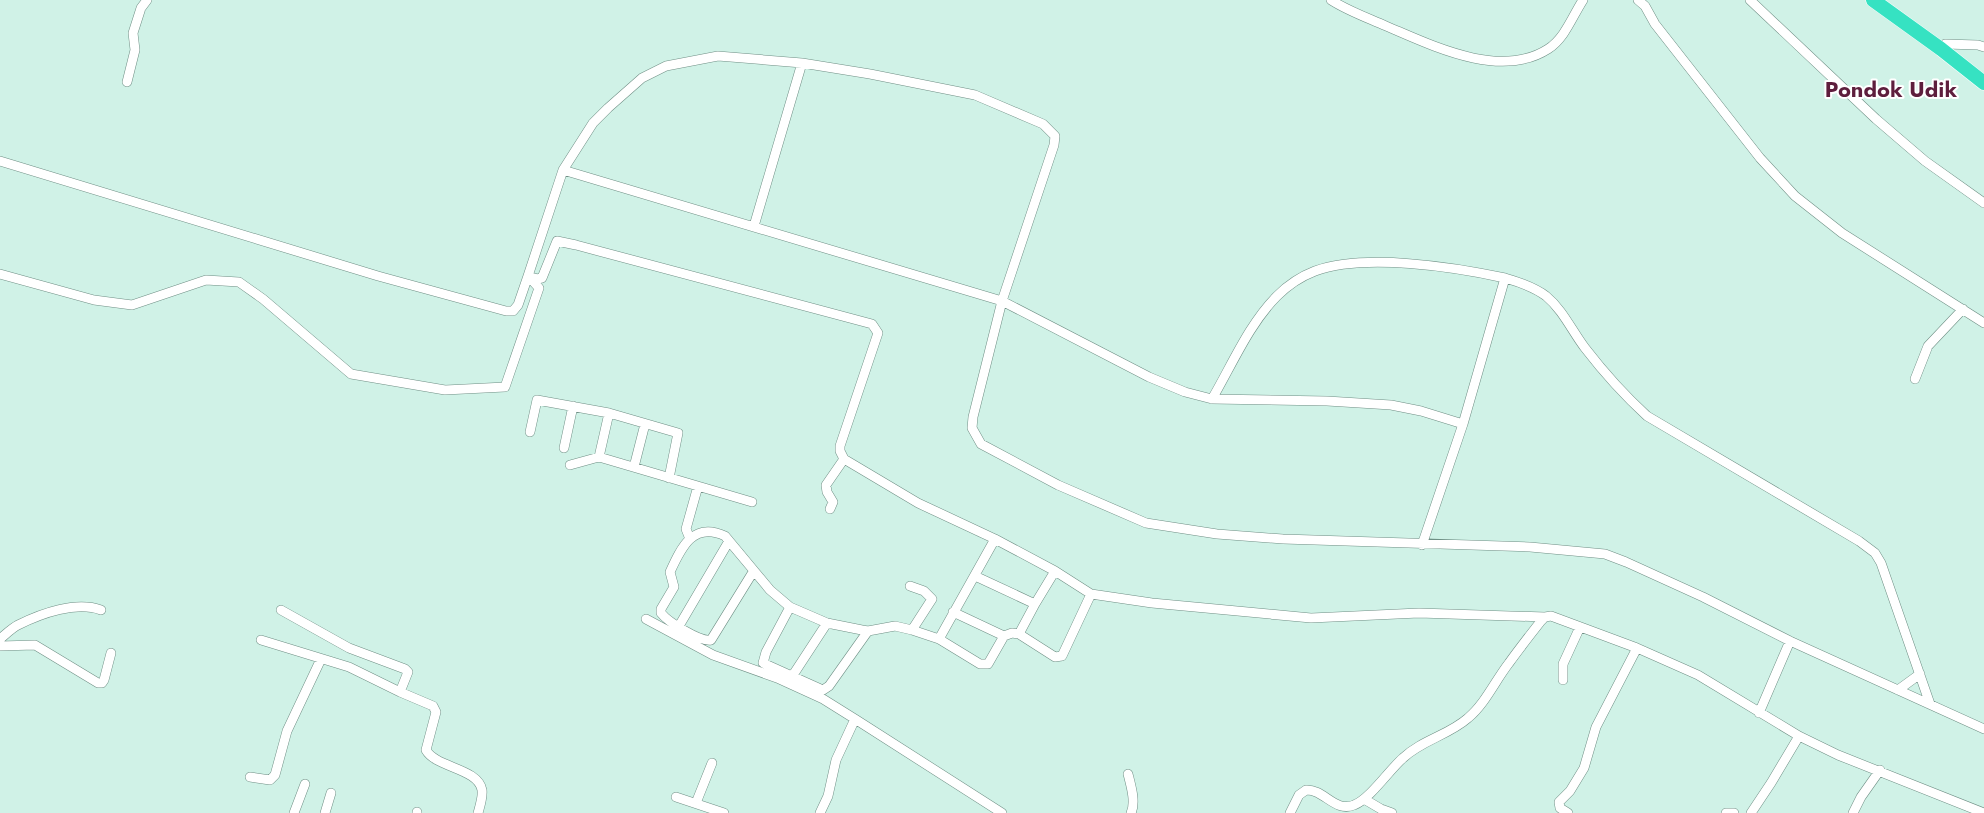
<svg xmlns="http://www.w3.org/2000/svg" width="1984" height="813" font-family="Jost,sans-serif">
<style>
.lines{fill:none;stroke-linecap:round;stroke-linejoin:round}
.minor-casing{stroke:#6f8f85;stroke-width:10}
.trunk-casing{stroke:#fff;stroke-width:15}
.minor{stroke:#fff;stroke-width:9}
.trunk{stroke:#36e2c2;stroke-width:14}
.labels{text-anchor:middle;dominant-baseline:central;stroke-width:4;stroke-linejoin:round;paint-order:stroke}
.quarter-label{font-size:22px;font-weight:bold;fill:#5e1e3d;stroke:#fff}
</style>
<rect width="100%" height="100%" fill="#d0f2e7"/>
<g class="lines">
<g class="minor-casing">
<path id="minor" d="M1331,0C1348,11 1368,18 1386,26C1431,45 1500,80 1548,49C1565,38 1572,17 1583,0
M1638,0L1645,6L1655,24L1760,158L1795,196L1842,233L1984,323
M1750,0L1876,119L1925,161L1984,203
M1941,49L1945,44L1978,45L1984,47
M127,82L135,50L133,33L141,8L147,0
M0,161L378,276L506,311H513L518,305L528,276L563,170L593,123L608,108L642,78L666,66L718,56L802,63L870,74L975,95L1043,124L1055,136L1054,145L1002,301L973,417L972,428L981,444L1058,485L1146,523L1217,534L1283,539L1530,547L1605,554L1626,562L1703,597L1790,641L1984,729
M563,170L1002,301L1149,377L1185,392L1212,399L1327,401L1391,405L1421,411L1463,424L1505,278C1519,282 1534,287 1546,296C1563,310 1572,331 1585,348C1605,374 1623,394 1647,416L1859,541L1875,553L1881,563L1930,704
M754,226L802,63
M0,274L94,300L132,305L206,280L239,282L263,299L351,374L445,390L505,387L539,288L529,277
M528,276L537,279L542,278L557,241L576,245L872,324L878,333L840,446V451L844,459L918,503L995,539L1055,571L1091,594L1152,603L1311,618L1419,613L1545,617
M1915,379L1928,346L1963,309
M1212,399C1232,365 1249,324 1277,296C1287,286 1302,276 1315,271C1365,253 1454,267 1505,278
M530,432L537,400L609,413L678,433L669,478
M564,448L573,406
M599,457L609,413
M570,465L599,457L752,502
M634,467L645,424
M830,509L833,502L827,492L826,485L844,459
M690,539L686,529L698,486
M1422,545L1463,424
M753,572L711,640C700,642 668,622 661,613V609L674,587L670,572C681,548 693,521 725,536L770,590L790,607L827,623L862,630L868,631L895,626L912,630L939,639L980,664H988L1004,636L1012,633L1019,634L1035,604
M975,576L1035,604L1055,571
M910,586L924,591L932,599L912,630
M790,607L766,652L763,663L823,690L829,686L868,631
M281,610L349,648L405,669L408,672L400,692L433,706L436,712L426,750C436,768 478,768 482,790C483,797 480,806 478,813
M953,612L1004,636
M646,619L713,655L777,678L823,699L855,719L836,760L828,796L820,813
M679,626L729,541
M1019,634L1055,657L1062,656L1091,594
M0,639C6,634 12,628 18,625C42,613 76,601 101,610
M939,639L995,539
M261,640L349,667L400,692
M0,646L35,645L98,683H102L104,680L111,653
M793,675L827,623
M1563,680V664L1580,627
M1898,690L1920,674
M1759,713L1790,641
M855,719L1002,813
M1128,774C1131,786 1136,802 1131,813
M250,777L270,780L275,775L287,731L321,659
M676,797L724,813
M1364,799L1381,809L1392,813
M696,803L712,763
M417,812V813
M294,813L305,784
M325,813L331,793
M1290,813L1299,795L1306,790C1324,789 1335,813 1354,805C1370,799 1390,769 1403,758C1422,740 1449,735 1468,718C1485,704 1495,681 1509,663C1519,649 1530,635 1541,621L1545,617L1551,616L1637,648L1698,675L1799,736L1838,755L1984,813
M1568,813L1560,808L1559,802L1570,791L1584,768L1596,727L1637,648
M1726,813H1734
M1751,813L1771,783L1799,736
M1853,813L1861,797L1880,770"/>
</g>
<g class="trunk-casing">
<path id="trunk" d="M1873,0L1941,49L1984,83"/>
</g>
<use href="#minor" class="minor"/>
<use href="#trunk" class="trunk"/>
</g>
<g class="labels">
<g class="quarter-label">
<text x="1891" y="89">Pondok Udik</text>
</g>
</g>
</svg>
